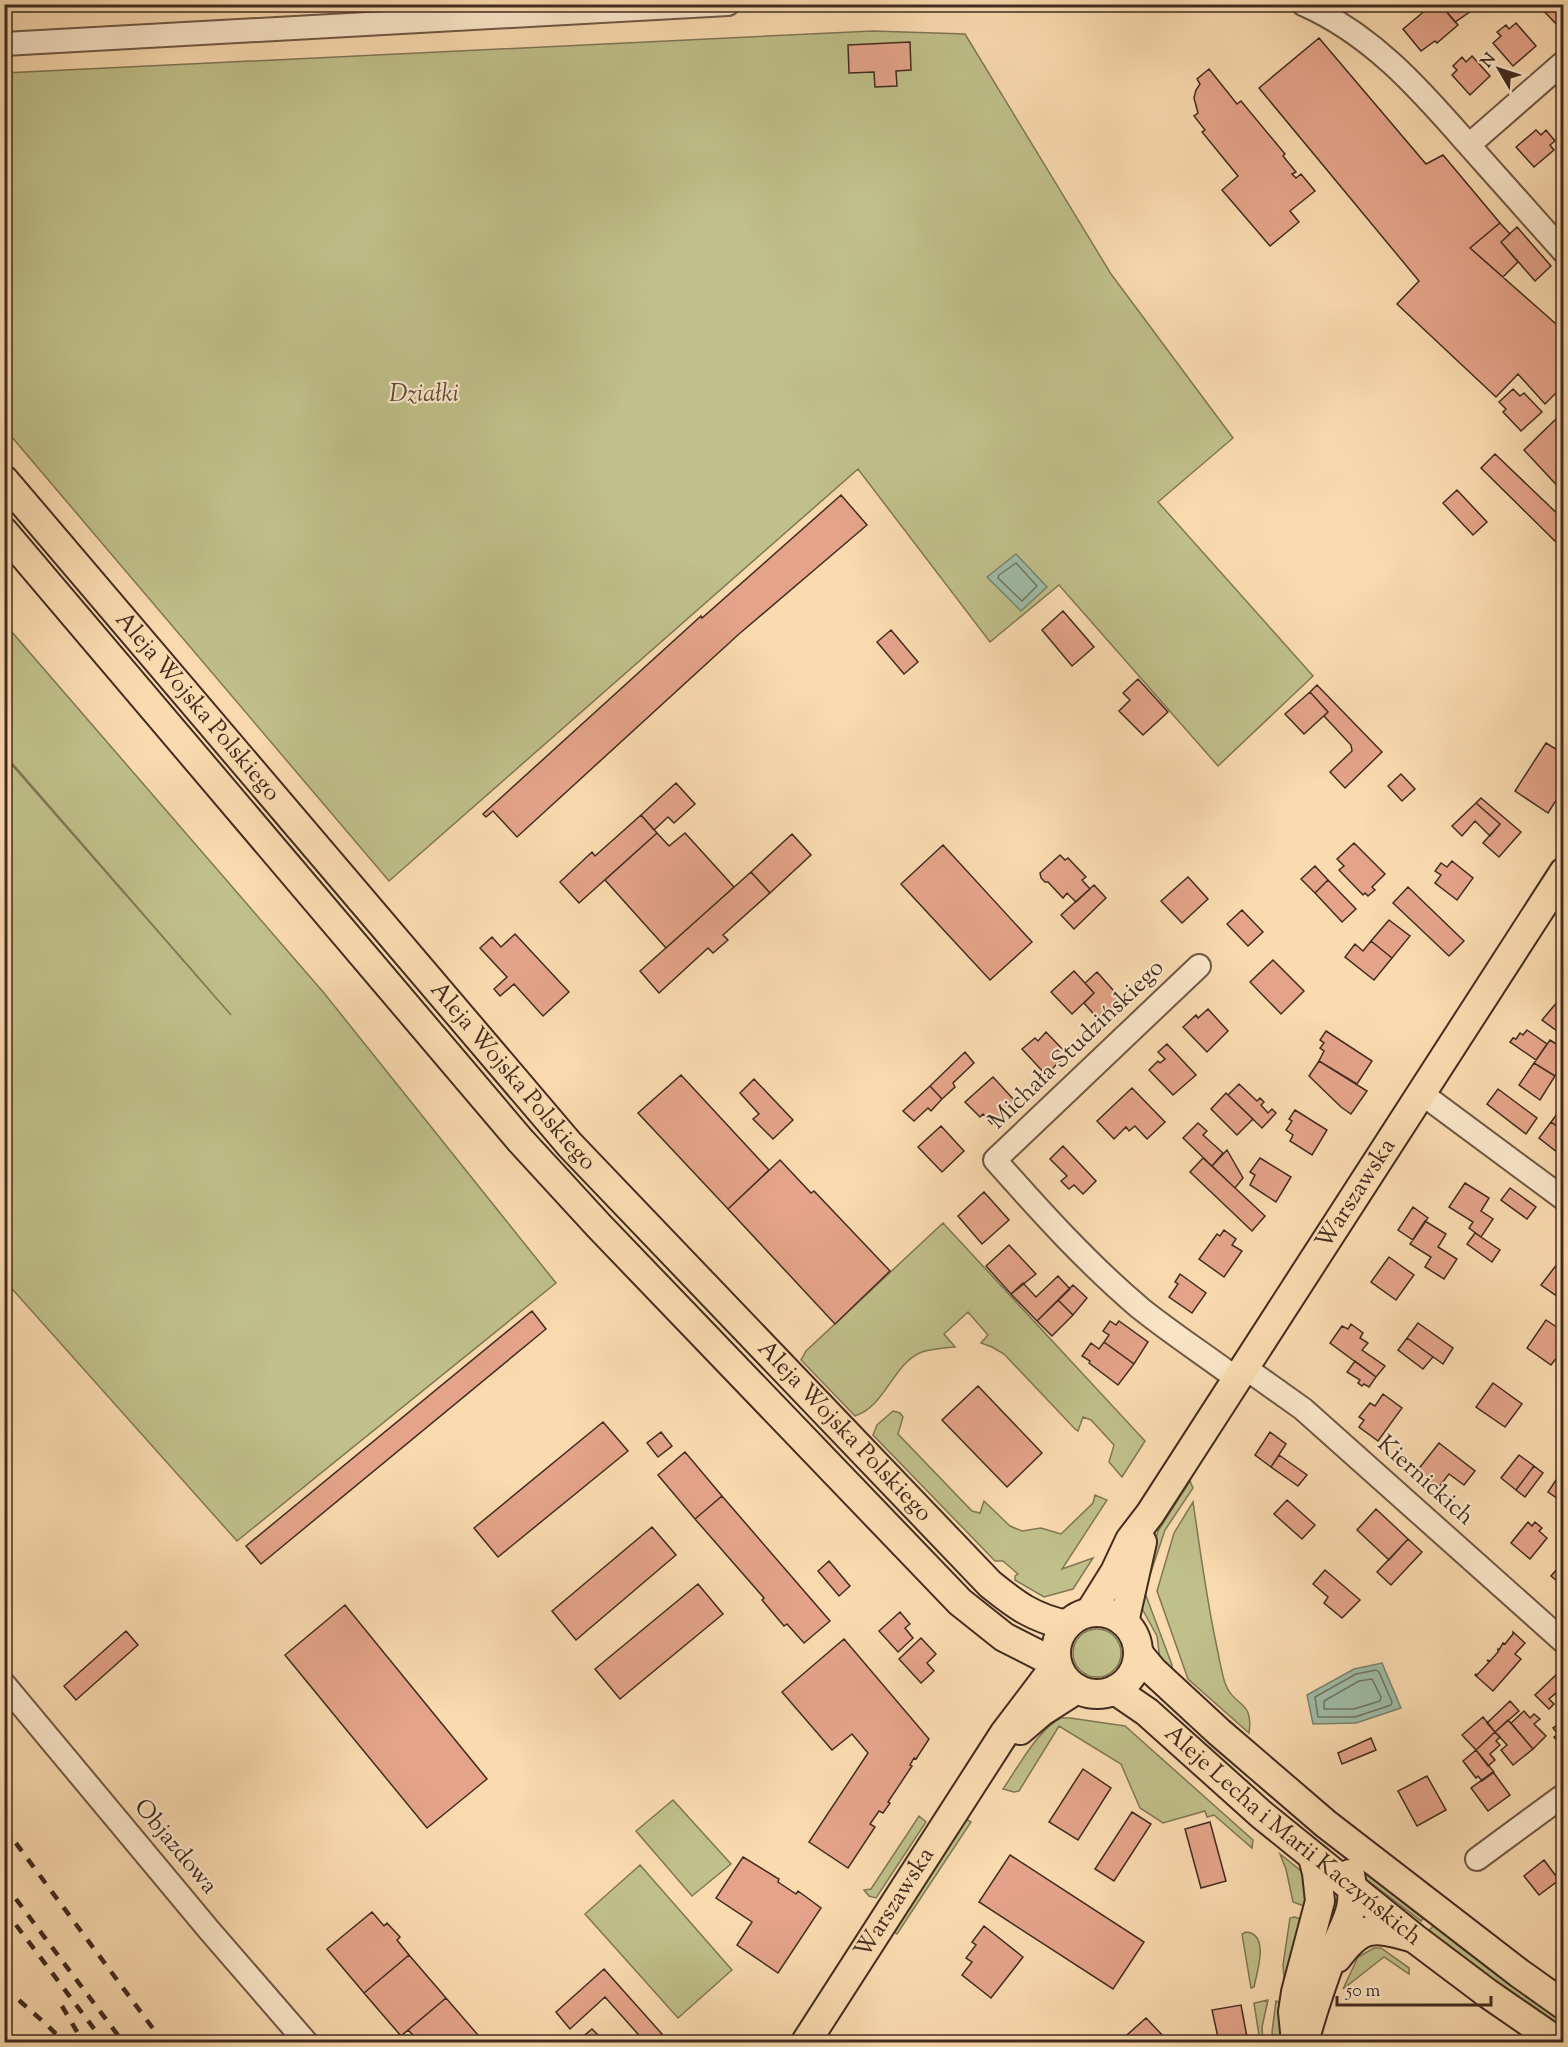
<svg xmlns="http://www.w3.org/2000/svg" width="1568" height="2047" font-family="'Sorts Mill Goudy',serif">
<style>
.green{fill:#c0c08a;stroke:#817655;stroke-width:1.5}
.water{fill:#9fbca6;stroke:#7a8270;stroke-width:1.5}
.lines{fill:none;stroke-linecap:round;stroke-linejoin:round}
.shore{stroke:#707463;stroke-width:1.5}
.building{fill:#e5a48a;stroke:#422c20;stroke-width:1.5}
.minor-casing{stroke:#705844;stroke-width:26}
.major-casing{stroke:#422c20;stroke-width:32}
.minor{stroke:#fce8cc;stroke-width:22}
.major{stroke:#fadbb0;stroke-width:28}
.rail{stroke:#422c20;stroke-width:4.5;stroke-dasharray:10 10;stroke-linecap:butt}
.labels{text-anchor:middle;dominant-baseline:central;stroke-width:4.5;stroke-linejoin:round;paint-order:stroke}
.park-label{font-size:24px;font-style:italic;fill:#5b4a35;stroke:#fce8cc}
.street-label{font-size:24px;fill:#422c20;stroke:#fce8cc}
</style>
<rect width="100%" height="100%" fill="#fadbb0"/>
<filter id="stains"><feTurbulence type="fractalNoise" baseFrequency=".00333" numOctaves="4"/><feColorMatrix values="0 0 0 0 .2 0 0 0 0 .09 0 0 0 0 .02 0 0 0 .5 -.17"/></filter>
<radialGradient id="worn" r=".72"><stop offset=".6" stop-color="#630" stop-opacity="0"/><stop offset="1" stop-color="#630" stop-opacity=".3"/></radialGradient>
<path class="green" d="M873,31L965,34L1111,274L1233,438L1158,502L1313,676L1218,766L1059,585L990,642L858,469L389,881L5,429L4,73Z
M5,624L324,993L556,1283L237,1541L5,1281V757L231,1015L5,755Z
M943,1223L1145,1441L1122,1477L1109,1462L1114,1445L1091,1420L1083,1417L1078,1431L1075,1429L1004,1354L992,1347L981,1343L988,1335L968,1312L944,1334L955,1347C944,1348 932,1349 922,1352C893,1363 886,1406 855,1416L801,1360L806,1351Z
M893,1411L900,1413L903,1417L898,1434L972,1511L980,1513L984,1501L1010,1526L1022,1531L1041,1528L1061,1534L1093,1503L1095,1495L1107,1500L1062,1569L1093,1558L1073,1589L1044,1597L1015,1580V1576L1018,1574L1003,1561H995L873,1435L877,1425Z
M1190,1481L1193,1488L1165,1530L1150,1575L1145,1577L1158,1531Z
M1193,1502C1200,1549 1206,1596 1216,1643C1219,1656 1221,1671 1225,1683C1234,1708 1254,1699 1249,1733L1188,1679L1157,1591L1174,1533Z
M1145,1593L1172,1665V1672L1160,1660L1157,1636L1140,1605Z
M1073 1653a24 24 0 1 1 48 0a24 24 0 1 1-48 0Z
M1061,1718H1070L1125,1726L1253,1840L1252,1848L1214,1815L1207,1817L1205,1811L1163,1823L1140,1808L1121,1764L1059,1726L1019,1791L1014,1792L1003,1789C1017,1769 1038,1729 1061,1718Z
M673,1800L731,1864L692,1896L636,1831Z
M919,1816L926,1822L876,1898L869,1896L864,1890L871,1889Z
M966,1819L971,1822L897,1934L893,1931Z
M1280,1854L1305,1874L1312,1909L1293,1902L1286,1869Z
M1357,1860L1424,1917L1421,1921L1362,1876Z
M640,1865L732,1970L678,2018L585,1914Z
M1294,1917L1309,1921L1290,1976L1284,1977L1283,1965L1290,1918Z
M1434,1925L1465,1951L1563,2020V2031L1427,1933Z
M1246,1932C1270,1934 1257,1972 1254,1987L1251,1988L1242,1934Z
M1374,1948H1381L1409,1968V1974L1384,1957L1343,1989L1358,1957Z
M1268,2000L1262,2027L1263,2042H1260L1254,2003Z
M1276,2001L1282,2003L1284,2042H1273L1272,2032Z"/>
<path class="water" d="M1016,554L1047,587L1021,611L987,577Z
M1382,1663L1401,1708L1356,1723L1313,1724L1307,1695L1354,1669Z"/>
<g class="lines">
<path class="shore" d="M1016,563L1037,586L1022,601L998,578L999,575Z
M1376,1670L1379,1672L1392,1702L1391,1705L1355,1717H1318L1315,1697L1356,1674Z
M1372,1679L1381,1697L1380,1701L1354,1709H1324V1701L1359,1681Z"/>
</g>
<path class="building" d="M1433,4H1440L1458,25L1437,43L1435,41L1421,51L1403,29Z
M1440,4H1470L1474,9L1455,22Z
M1543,4H1564V21L1558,26L1540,7Z
M1516,23L1536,46L1513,66L1493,43L1501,36L1497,32L1506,25L1509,29Z
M1319,38L1426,164L1443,155L1500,223L1470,248L1564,331V385L1545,404L1518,374L1496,397L1397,304L1419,281L1259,88Z
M910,42L911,70L896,71L897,86L875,87L874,72L849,73L848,45Z
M1472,56L1490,76L1470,95L1452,75L1457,70L1453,66L1462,57L1466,62Z
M1209,69L1237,104L1241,101L1285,154L1283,156L1296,172L1292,174L1296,178L1301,174L1315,191L1290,211L1299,222L1270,246L1222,190L1238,176L1202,132L1205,130L1194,116L1198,113L1194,98L1196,90L1200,84L1197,79Z
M1536,130L1541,135L1546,130L1555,141L1550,145L1554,150L1534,167L1516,147Z
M1500,223L1510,234L1501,242L1518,262L1503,277L1470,248Z
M1517,227L1551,266L1535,281L1501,242Z
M1513,389L1520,396L1524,393L1542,412L1521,431L1503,412L1506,409L1499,402Z
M1557,418L1564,425V493L1524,450Z
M1495,454L1564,520V543L1560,546L1481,468Z
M1457,490L1487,522L1473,535L1443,503Z
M841,495L867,525L739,634L517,837L493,811L486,817L483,814L701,616L702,618Z
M1063,611L1094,647L1072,666L1042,630Z
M891,630L918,662L904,674L877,642Z
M1138,679L1168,712L1143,735L1119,711L1130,700L1123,693Z
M1317,685L1382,752L1345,788L1330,772L1352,751L1351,745L1324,716L1328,712L1310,692Z
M1310,692L1328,712L1304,734L1285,714Z
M1546,743L1564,754V788L1548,813L1515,791Z
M1401,774L1415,789L1402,801L1388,786Z
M676,783L695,804L674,823L668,817L654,830L641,815Z
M1481,798L1521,832L1499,857L1483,843L1500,824L1476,803Z
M1476,803L1500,824L1490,836L1475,821L1462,836L1452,826Z
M641,815L657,833L579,903L560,882L592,852L595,856Z
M657,833L669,846L685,833L734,887L666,948L605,880Z
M792,834L811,855L770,893L751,872Z
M1354,843L1385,874L1372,887L1375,890L1368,896L1365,893L1363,895L1339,870L1344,866L1337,859Z
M943,845L1032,942L990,980L901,884Z
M1060,855L1065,860L1068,858L1086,877L1082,880L1090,889L1076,902L1067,893L1063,898L1048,882H1045L1041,878L1040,873Z
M1452,861L1473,878L1457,900L1435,883L1441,875L1435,871L1441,863L1447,867Z
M1315,866L1328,880L1315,893L1301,879Z
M751,872L770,893L723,935L728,940L713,953L708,948L659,993L640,971Z
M1188,877L1208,899L1182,923L1161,901Z
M1328,880L1356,909L1342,922L1315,893Z
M1094,885L1106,898L1074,929L1061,915Z
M1408,887L1464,941L1449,956L1393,903Z
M1242,910L1263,932L1248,946L1227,924Z
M1389,920L1410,936L1392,958L1371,941Z
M515,934L569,992L543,1016L514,984L500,996L494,989L507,977L480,948L492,937L501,947Z
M1371,941L1392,958L1374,980L1345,957L1355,944L1363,951Z
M1273,960L1304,991L1281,1014L1250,982Z
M1074,971L1094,993L1072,1014L1051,992Z
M1097,972L1121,999L1099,1020L1084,1003L1094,993L1085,983Z
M1558,1001L1564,1005V1036L1542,1020Z
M1208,1009L1228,1031L1207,1052L1183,1027L1196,1015L1198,1018Z
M1527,1030L1547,1044L1536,1060L1510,1042L1513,1038L1516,1039L1520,1033L1523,1035Z
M1326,1031L1372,1061L1357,1084L1319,1061L1324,1051L1320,1048L1324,1043L1320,1040Z
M1046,1032L1067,1054L1046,1075L1022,1049L1035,1038L1038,1041Z
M1550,1040L1564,1049V1067H1561L1555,1076L1534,1063Z
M1167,1044L1196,1075L1173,1095L1149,1070L1158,1061L1160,1063L1165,1059L1158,1052Z
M965,1052L974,1063L953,1083L955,1087L942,1099L930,1086Z
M1319,1061L1367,1091L1351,1114L1341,1107L1309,1076Z
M1534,1063L1555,1076L1540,1100L1519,1085Z
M681,1075L769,1170L728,1209L638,1113Z
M993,1077L1015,1101L992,1124L983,1114L980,1117L965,1102Z
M754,1079L793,1120L773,1139L753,1119L759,1114L740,1093Z
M1239,1084L1257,1101L1260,1098L1264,1102L1261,1105L1268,1113L1272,1109L1276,1113L1262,1128L1228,1095Z
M930,1086L942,1099L931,1111L928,1108L914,1121L903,1111Z
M1132,1088L1165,1122L1147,1139L1135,1126L1129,1131L1126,1127L1114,1139L1097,1121Z
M1498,1089L1537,1118L1526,1134L1487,1104Z
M1226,1093L1253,1119L1237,1135L1211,1109Z
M1295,1110L1327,1130L1312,1155L1290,1141L1293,1135L1286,1130L1292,1121L1289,1119Z
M1560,1110L1564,1112V1131L1551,1122Z
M1551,1122L1564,1131V1160L1561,1158L1562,1156L1539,1138Z
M1198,1123L1207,1131L1203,1135L1223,1153L1212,1166L1183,1138Z
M941,1126L964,1151L942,1172L918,1147Z
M1063,1146L1096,1181L1083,1194L1074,1185L1069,1189L1061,1181L1067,1176L1050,1159Z
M1227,1150L1243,1178L1235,1188L1212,1166Z
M1203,1158L1265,1216L1252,1231L1190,1172Z
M1260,1158L1291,1177L1276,1202L1250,1185L1255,1175L1250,1172Z
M780,1160L811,1193L814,1191L890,1271L835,1324L728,1209Z
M1465,1183L1489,1198L1481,1211L1493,1219L1481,1237L1469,1228L1473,1222L1449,1207Z
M1510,1188L1536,1207L1527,1219L1501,1200Z
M984,1192L1009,1220L982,1244L958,1216Z
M1413,1207L1428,1218L1413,1240L1398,1230Z
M1425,1221L1446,1234L1438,1247L1457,1259L1444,1279L1425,1267L1431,1257L1410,1244Z
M1224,1230L1236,1239L1232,1245L1242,1251L1224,1277L1199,1259L1217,1234L1220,1236Z
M1475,1233L1500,1250L1492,1262L1467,1244Z
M1009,1245L1036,1274L1011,1294L986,1266Z
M1564,1255V1301L1541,1285Z
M1389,1257L1414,1275L1396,1300L1371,1282Z
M1180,1274L1206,1293L1192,1313L1169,1297L1178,1284L1175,1282Z
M1058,1276L1070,1289L1037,1321L1011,1294L1023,1283L1036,1297Z
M1073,1285L1087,1298L1073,1315L1058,1300Z
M1058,1300L1073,1315L1052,1336L1037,1321Z
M532,1311L546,1329L261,1564L246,1546Z
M1546,1320L1564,1332V1360L1558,1356L1551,1365L1527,1348Z
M1110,1321L1116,1325L1119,1321L1148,1342L1134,1364L1104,1342L1109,1335L1103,1331Z
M1418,1323L1453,1348L1443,1364L1407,1338Z
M1351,1324L1363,1333L1360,1338L1368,1343L1362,1350L1385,1366L1376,1377L1330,1343L1342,1326L1348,1329Z
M1407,1338L1433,1357L1423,1369L1398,1350Z
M1104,1342L1134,1364L1118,1385L1089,1363L1090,1361L1082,1356L1091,1343L1099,1349Z
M1355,1361L1376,1377L1369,1387L1364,1384L1362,1386L1358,1383L1360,1380L1347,1372Z
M1493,1383L1522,1404L1505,1427L1476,1407Z
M978,1386L1042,1453L1007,1487L942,1420Z
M1383,1394L1402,1408L1378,1441L1359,1427L1364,1420L1359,1417L1370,1403L1375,1406Z
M603,1422L628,1451L498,1557L474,1528Z
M661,1432L672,1446L658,1457L647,1443Z
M1270,1432L1286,1444L1271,1467L1255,1455Z
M1439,1443L1475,1471L1464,1485L1449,1474L1438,1488L1417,1471Z
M685,1452L722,1496L695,1519L658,1475Z
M1279,1455L1307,1475L1298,1486L1271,1467Z
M1519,1455L1534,1466L1516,1490L1501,1478Z
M1534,1466L1543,1473L1525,1497L1516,1490Z
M1564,1469V1485L1556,1480Z
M1556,1480L1564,1485V1503L1548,1492Z
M722,1496L830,1621L804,1643L787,1624L784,1626L762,1600L764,1598L695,1519Z
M1287,1500L1315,1525L1302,1539L1274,1514Z
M1376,1509L1408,1539L1389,1560L1357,1530Z
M1528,1522L1532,1526L1535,1522L1542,1528L1539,1531L1547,1538L1530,1559L1511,1543Z
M652,1527L676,1555L576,1640L552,1611Z
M1408,1539L1422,1552L1391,1585L1377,1572Z
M829,1561L850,1586L839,1596L818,1571Z
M1564,1561V1587L1551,1576Z
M1325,1570L1360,1600L1342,1618L1324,1603L1328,1597L1313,1584Z
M698,1584L723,1614L620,1699L595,1669Z
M345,1605L487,1779L427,1828L285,1655Z
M900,1612L910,1624L905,1628L913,1638L898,1652L879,1631Z
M126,1631L138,1645L76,1700L64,1686Z
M1513,1632L1525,1643L1515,1654L1521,1659L1493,1691L1475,1675L1476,1674L1477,1675L1489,1662L1487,1660L1490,1661L1498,1652V1649L1499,1650L1503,1643L1505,1644L1513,1634Z
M921,1638L936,1654L927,1663L934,1671L921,1683L899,1659Z
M844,1639L929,1739L916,1759L914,1758L910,1765L912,1766L888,1802L890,1803L883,1813L879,1811L870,1824L875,1827L848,1868L809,1842L868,1753L852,1734L832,1750L782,1692Z
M1558,1673L1561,1676L1559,1678L1564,1686L1549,1699L1554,1704L1549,1709L1535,1695Z
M1510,1701L1519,1711L1495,1732L1487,1723Z
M1524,1711L1530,1718L1534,1714L1540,1719L1534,1724L1546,1736L1533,1749L1511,1723Z
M1483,1717L1495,1732L1476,1750L1462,1735Z
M1508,1720L1533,1749L1513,1765L1501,1750L1507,1745L1495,1732Z
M1564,1720V1742L1561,1745L1554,1737L1558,1734L1553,1728Z
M1495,1732L1500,1737L1496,1741L1500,1745L1490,1754L1495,1760L1488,1766L1476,1750Z
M1371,1738L1376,1750L1342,1764L1338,1753Z
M1476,1750L1494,1772L1482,1781L1478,1776L1476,1778L1463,1761Z
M1083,1769L1111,1788L1078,1840L1049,1822Z
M1493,1772L1510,1795L1488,1811L1471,1788Z
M1427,1776L1446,1810L1417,1826L1398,1791Z
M1132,1812L1151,1824L1114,1881L1095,1869Z
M1210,1822L1226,1881L1201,1888L1185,1829Z
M1010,1855L1144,1942L1113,1989L979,1902Z
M743,1857L777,1878L779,1879L778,1882L796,1894L798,1891L821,1908L778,1973L737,1945L752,1922L716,1898Z
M1544,1860L1559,1880L1539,1895L1524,1876Z
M372,1912L384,1926L387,1923L400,1937L397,1940L409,1955L364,1993L327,1949Z
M984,1926L1023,1957L991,1998L962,1975L972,1962L966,1958L976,1945L972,1942Z
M409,1955L446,1998L401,2036L364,1993Z
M604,1969L662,2034L652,2042H645L605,1997L570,2029L556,2012Z
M446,1998L484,2042H420L408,2030Z
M1241,2005L1247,2037L1219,2042L1212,2010Z
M1146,2018L1165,2038L1160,2042H1119Z
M592,2029L605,2042H583L580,2039Z"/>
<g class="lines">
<g class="minor-casing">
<path id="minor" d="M1303,4C1371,34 1418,87 1466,142C1499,179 1531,215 1564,252
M4,44L728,4
M1469,145L1564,62
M1199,966L995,1160C1041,1212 1087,1263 1140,1308C1171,1333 1205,1355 1237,1379
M1421,1093L1564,1199
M1244,1367L1303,1409L1564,1642
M4,1684L209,1930L306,2042
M1477,1859L1564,1795"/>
</g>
<g class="major-casing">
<g id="major">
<path id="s1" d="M4,480L570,1145L990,1584C1016,1605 1033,1618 1067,1625"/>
<path d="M4,532L520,1140L599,1226L960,1602L1004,1637L1057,1664"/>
<circle cx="1097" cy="1653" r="41"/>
<path id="s2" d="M1090,1612L1115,1572L1130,1540L1150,1514L1564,872"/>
<path d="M1124,1622L1142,1542"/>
<path d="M1138,1653L1153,1671L1219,1732L1326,1824L1519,1973L1564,2005"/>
<path id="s3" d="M1115,1690L1147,1712L1262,1815L1414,1938L1487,1993L1558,2042"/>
<path d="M1020,1730L1041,1712L1077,1689"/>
<path d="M1337,1958C1362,1924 1373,1927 1411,1937"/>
<path id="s4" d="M806,2042L1004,1734L1057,1664"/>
<path d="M1296,2042L1293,2012L1296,1992L1320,1901L1317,1873L1313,1857"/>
<path d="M1304,2042C1312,2012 1322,1983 1333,1953C1345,1922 1358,1910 1350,1874"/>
</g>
</g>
<use href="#minor" class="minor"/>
<use href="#major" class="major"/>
<path class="rail" d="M4,1827L163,2042
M4,1883L123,2042
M4,1909L104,2042
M4,1987L47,2025L64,2042
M62,2006L83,2042"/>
</g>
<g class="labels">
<g class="park-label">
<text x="424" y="395">Działki</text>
</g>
<g class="street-label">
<text stroke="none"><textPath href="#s1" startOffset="298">Aleja Wojska Polskiego</textPath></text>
<text transform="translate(1077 1045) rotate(-44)">Michała Studzińskiego</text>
<text stroke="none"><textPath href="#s1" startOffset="784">Aleja Wojska Polskiego</textPath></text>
<text stroke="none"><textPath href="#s2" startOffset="496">Warszawska</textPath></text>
<text stroke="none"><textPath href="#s1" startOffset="1270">Aleja Wojska Polskiego</textPath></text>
<text transform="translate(1425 1481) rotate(42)">Kiernickich</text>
<text stroke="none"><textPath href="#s3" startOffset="230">Aleje Lecha i Marii Kaczyńskich</textPath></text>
<text transform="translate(175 1847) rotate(50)">Objazdowa</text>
<text stroke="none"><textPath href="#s4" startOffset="165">Warszawska</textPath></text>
</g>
</g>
<rect width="1568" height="2047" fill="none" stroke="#fadbb0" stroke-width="24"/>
<rect x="6" y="6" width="1556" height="2035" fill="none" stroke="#422c20" stroke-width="3"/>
<rect x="12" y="12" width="1544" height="2023" fill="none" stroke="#422c20" stroke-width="1.5"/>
<g transform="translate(1499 69) rotate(309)" stroke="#fce8cc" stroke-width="4.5" paint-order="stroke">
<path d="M0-4.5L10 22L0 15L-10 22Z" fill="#422c20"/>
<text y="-9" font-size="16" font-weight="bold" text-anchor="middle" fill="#422c20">N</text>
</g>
<path d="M1337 1996v9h154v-9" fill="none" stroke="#422c20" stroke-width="3"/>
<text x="1346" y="1996" font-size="18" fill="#422c20" stroke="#fce8cc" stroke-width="4.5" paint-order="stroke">50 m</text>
<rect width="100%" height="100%" filter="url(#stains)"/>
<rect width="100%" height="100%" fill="url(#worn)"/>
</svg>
